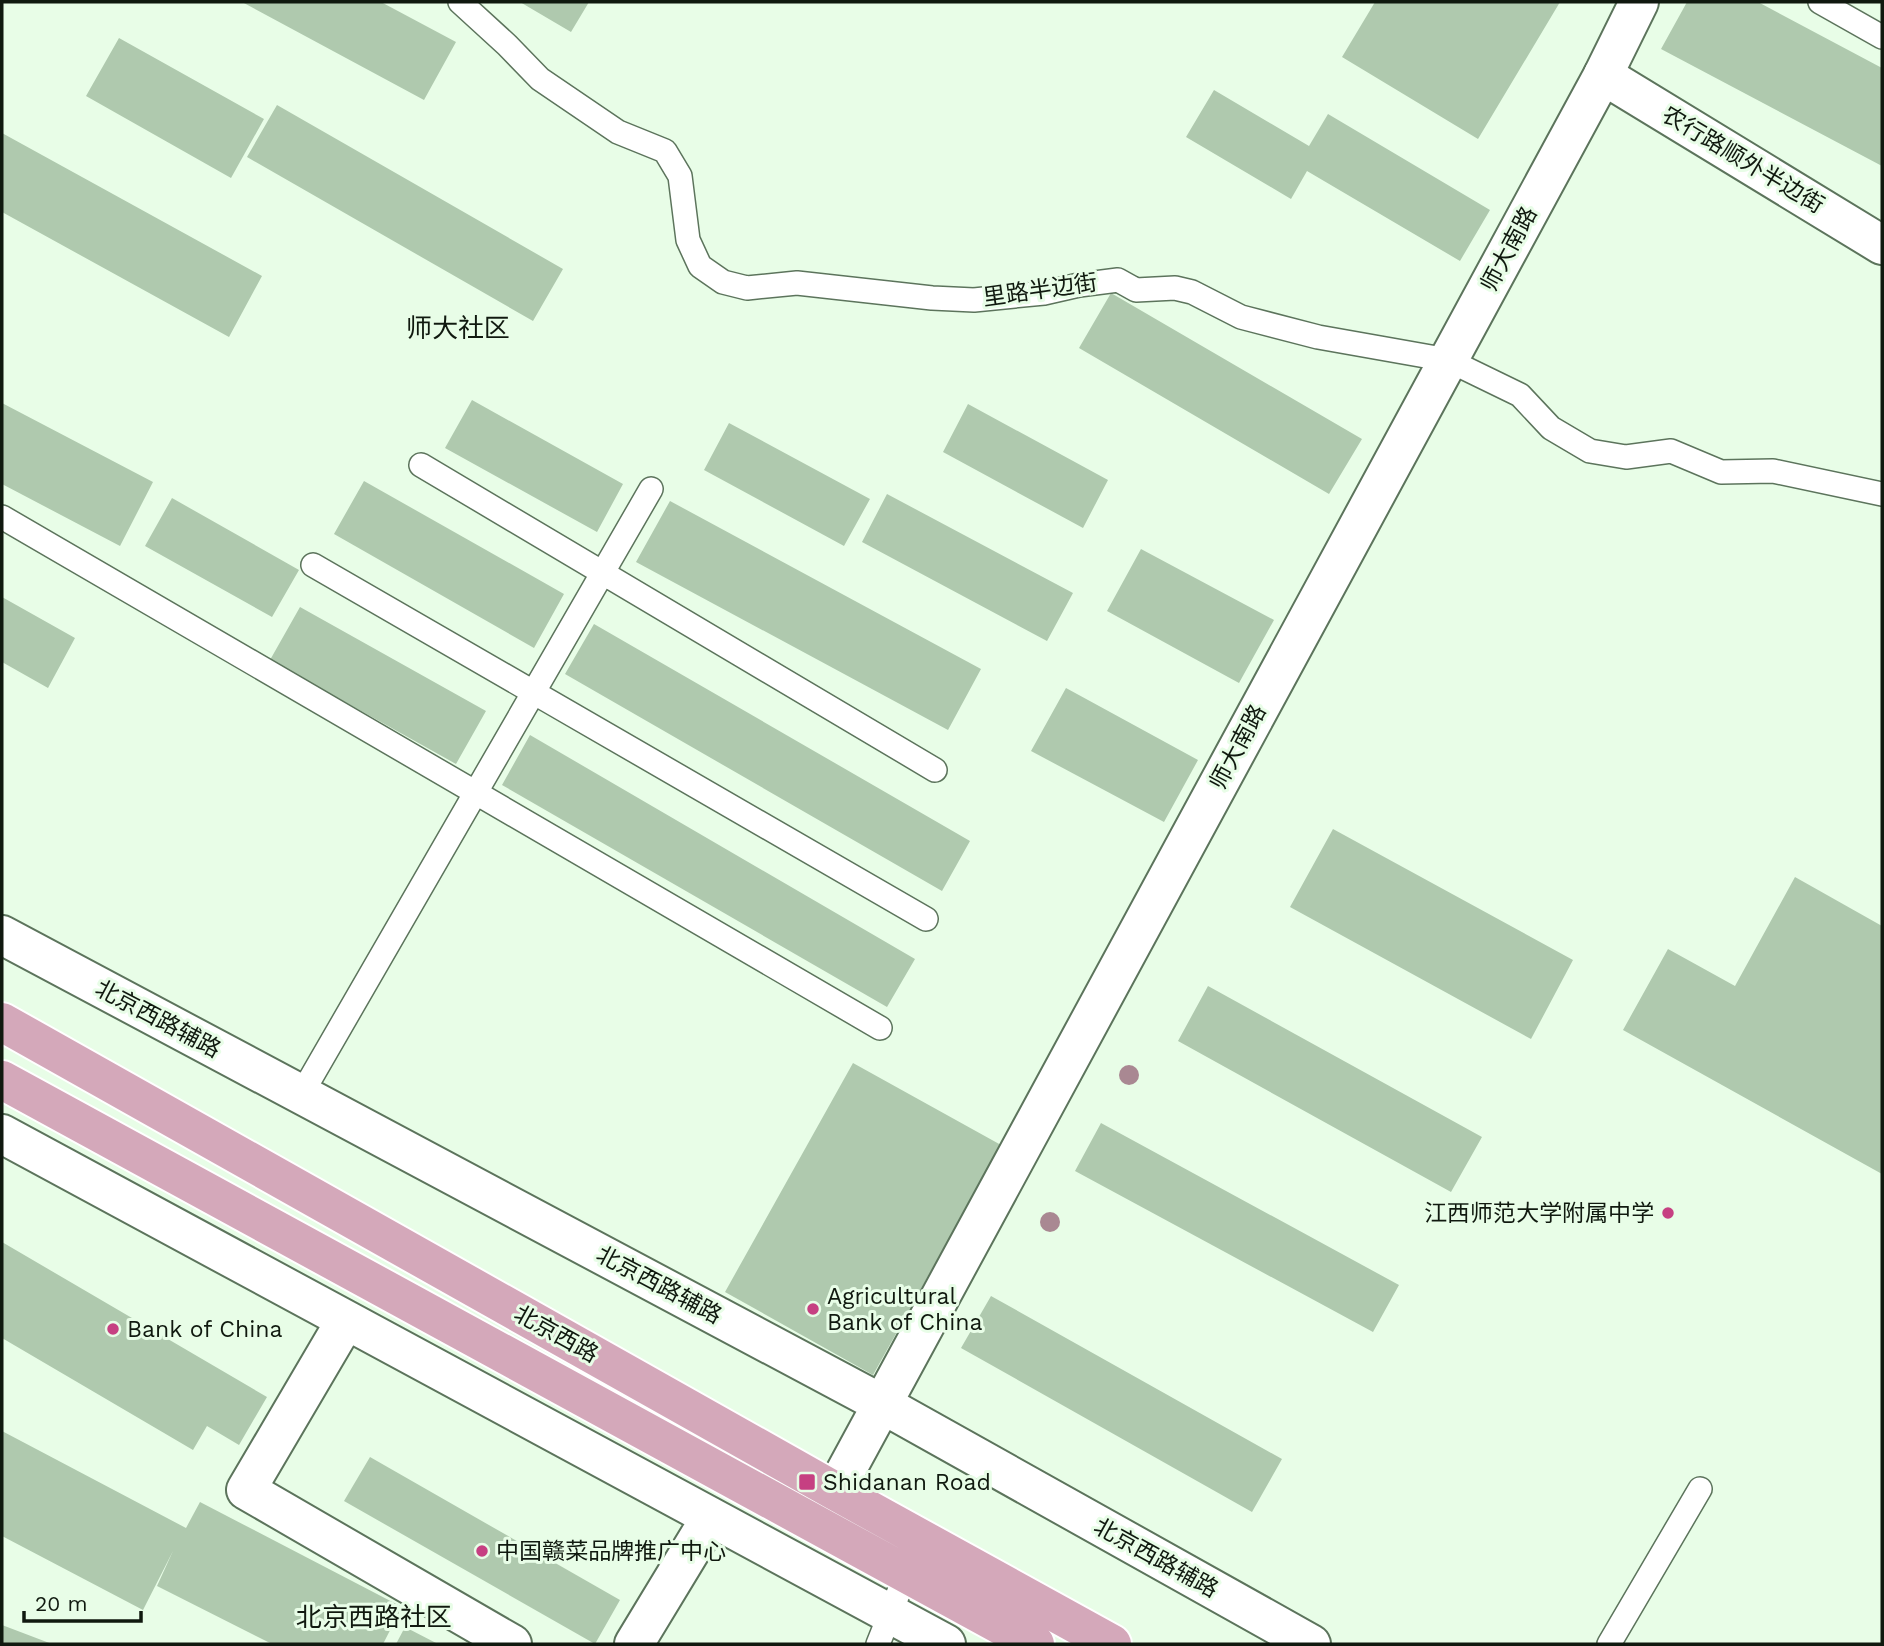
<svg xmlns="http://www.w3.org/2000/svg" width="1884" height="1646" font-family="'Work Sans','Noto Sans SC',sans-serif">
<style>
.building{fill:#afc9ae}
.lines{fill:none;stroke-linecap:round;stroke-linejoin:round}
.lane-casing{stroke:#5c745c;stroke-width:26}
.street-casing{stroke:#5c745c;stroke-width:42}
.secondary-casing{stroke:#5c745c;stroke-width:42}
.primary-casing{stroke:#fff;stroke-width:42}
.lane{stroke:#fff;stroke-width:23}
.street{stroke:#fff;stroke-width:38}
.secondary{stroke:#fff;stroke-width:38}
.primary{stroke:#d4a8ba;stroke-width:38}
.tree{fill:#a98892}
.poi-dot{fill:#c64082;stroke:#e8fde7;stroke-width:2.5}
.labels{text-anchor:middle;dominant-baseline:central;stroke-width:6;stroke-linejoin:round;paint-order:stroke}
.street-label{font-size:23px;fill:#10190f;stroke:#e8fde7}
.poi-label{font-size:23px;fill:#10190f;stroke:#e8fde7;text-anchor:start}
.quarter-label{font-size:26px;fill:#10190f;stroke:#e8fde7}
</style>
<rect width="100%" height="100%" fill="#e8fde7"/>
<path class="building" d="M242,2H381L456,42L424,100Z
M520,2H589L571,32Z
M1375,2H1560L1478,139L1342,57Z
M1687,2H1758L1882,68V166L1661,49Z
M119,38L264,119L231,178L86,96Z
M1214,90L1309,146L1328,114L1490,210L1460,261L1307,171L1291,199L1186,137Z
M277,105L563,269L533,321L247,157Z
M2,133L262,276L229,337L2,212Z
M1111,293L1362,439L1329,494L1079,348Z
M472,400L623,484L597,532L445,448Z
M2,403L153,482L120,546L2,484Z
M968,404L1108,480L1083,528L943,452Z
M729,423L870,499L844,546L704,470Z
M364,481L564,594L534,648L334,534Z
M887,494L1073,593L1047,641L862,542Z
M172,498L299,570L272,617L145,546Z
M670,501L981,669L948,730L636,562Z
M1141,549L1274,620L1239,683L1107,611Z
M2,597L75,638L48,688L2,662Z
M300,607L486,711L456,764L270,660Z
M594,624L970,841L942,891L565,674Z
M1066,688L1198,760L1164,822L1031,751Z
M530,735L915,959L887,1007L502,785Z
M1333,829L1573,960L1531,1039L1290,907Z
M1795,877L1882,926V1174L1623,1030L1668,949L1735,986Z
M1208,986L1482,1137L1451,1192L1178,1041Z
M853,1063L1001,1145L873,1375L725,1292Z
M1101,1123L1399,1285L1373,1332L1075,1171Z
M2,1242L267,1397L239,1445L207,1426L193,1450L2,1338Z
M991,1296L1282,1459L1252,1512L961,1348Z
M2,1431L186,1528L200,1502L402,1607L383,1644H272L157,1586L173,1551L143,1610L2,1536Z
M370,1457L620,1600L595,1644L344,1501Z
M2,1625L52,1644H2Z
M405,1627L438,1644H396Z"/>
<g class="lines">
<g class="lane-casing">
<path id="lane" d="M460,2L507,45L540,79L618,132L665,151L680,176L688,240L700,266L723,282L747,288L797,283L932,298L974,300L1044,293L1079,285L1118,280L1136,290L1175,288L1192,292L1241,317L1318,337L1448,360L1520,395L1551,428L1590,451L1626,457L1671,451L1721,472L1773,471L1882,494
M1820,2L1882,37
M421,465L935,770
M2,517L880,1028
M313,565L926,919
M301,1095L651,489
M878,1644L906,1574
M1609,1644L1700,1489"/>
</g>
<g class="street-casing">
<path id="street" d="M1603,75L1882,245"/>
</g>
<g class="secondary-casing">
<path id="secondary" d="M2,935L882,1404L1311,1644
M2,1134L946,1644
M346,1320L246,1490L512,1644
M835,1491L1603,75L1639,2
M634,1644L711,1517"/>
</g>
<g class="primary-casing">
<path id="primary" d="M2,1022L835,1491L1112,1644
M2,1080L1035,1644"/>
</g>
<use href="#lane" class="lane"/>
<use href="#street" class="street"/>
<use href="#secondary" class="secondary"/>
<use href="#primary" class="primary"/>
</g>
<g class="tree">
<circle cx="1129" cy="1075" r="10"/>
<circle cx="1050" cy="1222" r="10"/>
</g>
<g class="poi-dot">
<circle cx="1668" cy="1213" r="7"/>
<circle cx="813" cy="1309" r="7"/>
<circle cx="113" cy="1329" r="7"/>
<rect x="798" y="1473" width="18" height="18" rx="3.5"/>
<circle cx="482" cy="1551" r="7"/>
</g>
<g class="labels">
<g class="street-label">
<text transform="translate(1743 160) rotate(31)">农行路顺外半边街</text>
<text transform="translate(1509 249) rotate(-62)">师大南路</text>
<text transform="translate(1040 290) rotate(-8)">里路半边街</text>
<text transform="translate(1238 747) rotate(-62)">师大南路</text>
<text transform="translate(158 1019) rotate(28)">北京西路辅路</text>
<text transform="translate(659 1285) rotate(28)">北京西路辅路</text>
<text transform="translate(556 1334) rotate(29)">北京西路</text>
<text transform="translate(1156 1558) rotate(29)">北京西路辅路</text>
</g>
<g class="poi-label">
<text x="1654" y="1213" text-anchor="end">江西师范大学附属中学</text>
<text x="827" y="1296">Agricultural<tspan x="827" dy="26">Bank of China</tspan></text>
<text x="127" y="1329">Bank of China</text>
<text x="823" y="1482">Shidanan Road</text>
<text x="496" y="1551">中国赣菜品牌推广中心</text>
</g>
<g class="quarter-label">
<text x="458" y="328">师大社区</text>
<text x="374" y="1617">北京西路社区</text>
</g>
</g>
<rect width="1884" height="1646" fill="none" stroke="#10190f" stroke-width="7"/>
<path d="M24 1611v10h117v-10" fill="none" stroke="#10190f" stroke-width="3.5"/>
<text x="35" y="1611" font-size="21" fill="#10190f" stroke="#e8fde7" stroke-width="5" paint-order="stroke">20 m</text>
</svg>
